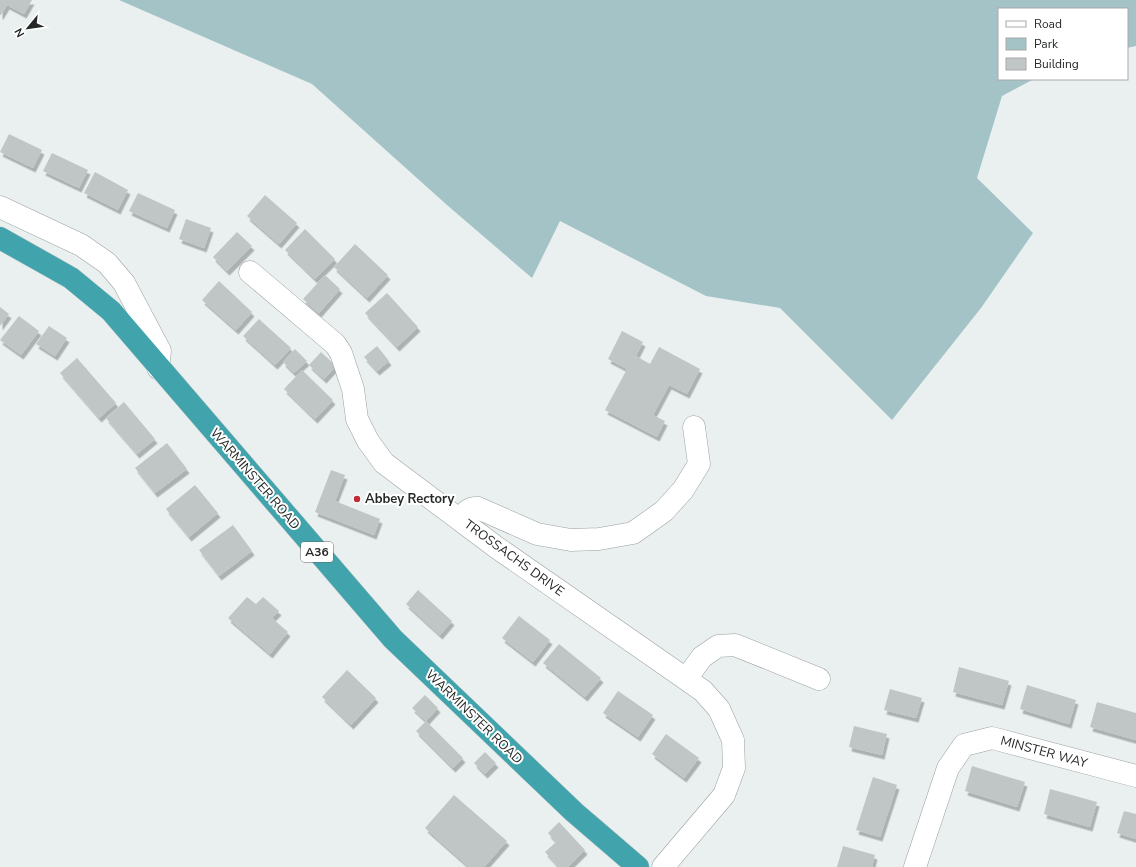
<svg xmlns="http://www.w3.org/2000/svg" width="1136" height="867" font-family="'Nunito Sans',sans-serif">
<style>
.green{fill:#a4c3c6}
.building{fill:#c0c5c6;filter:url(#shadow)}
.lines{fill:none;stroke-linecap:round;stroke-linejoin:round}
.minor-casing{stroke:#9ba0a1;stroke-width:23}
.highway-casing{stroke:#cbcbcb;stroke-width:23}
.minor{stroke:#fff;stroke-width:22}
.highway{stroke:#41a4ad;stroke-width:22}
.poi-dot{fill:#be2e34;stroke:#fff;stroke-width:1.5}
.labels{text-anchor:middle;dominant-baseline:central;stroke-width:4;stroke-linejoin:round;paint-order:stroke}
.shield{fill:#fff;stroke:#676868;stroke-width:1}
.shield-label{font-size:12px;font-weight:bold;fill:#262828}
.street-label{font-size:13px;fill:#262828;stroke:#fff}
.poi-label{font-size:13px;font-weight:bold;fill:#262828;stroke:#fff;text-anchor:start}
</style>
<defs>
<filter id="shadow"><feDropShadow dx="2.5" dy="4.5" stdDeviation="0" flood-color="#0004"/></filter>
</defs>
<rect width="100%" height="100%" fill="#eaf0f0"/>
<path class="green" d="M119,0H1136V46L1127,48V9H999V79H1034L1002,96L977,178L1033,233L981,308L892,420L780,308L706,296L560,221L532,278L447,205L312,84Z"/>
<path class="building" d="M0,0H32L24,14L7,5L1,15H0Z
M9,134L42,150L33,168L0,152Z
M52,153L88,170L79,188L43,171Z
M95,172L128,190L118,210L84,193Z
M138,193L175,210L167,228L129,211Z
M265,195L297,223L279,244L247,216Z
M186,219L211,228L204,248L179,239Z
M305,229L335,259L315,279L285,250Z
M237,232L252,246L227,271L213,257Z
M355,244L388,275L367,298L334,267Z
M325,275L340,289L319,313L303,299Z
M219,281L252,312L236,330L202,300Z
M387,293L418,327L397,347L365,313Z
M0,307L9,314L0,326Z
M19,316L39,331L21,355L0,340Z
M259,319L291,348L275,365L243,336Z
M49,326L67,338L55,356L36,344Z
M622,331L643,342L636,356L650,364L659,347L700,369L687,394L669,385L653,415L665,421L657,437L605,410L627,369L608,359Z
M377,346L389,361L377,371L364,357Z
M295,349L307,361L294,373L283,362Z
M321,352L336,366L324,379L309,365Z
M77,358L116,403L99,418L60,373Z
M302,370L333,400L315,419L284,389Z
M124,402L155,439L137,454L106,418Z
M167,443L187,469L155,493L135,468Z
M331,470L345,475L335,501L380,519L374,535L315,512Z
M195,485L218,513L189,537L166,509Z
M233,525L252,551L219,576L199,550Z
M418,590L452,621L440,635L406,604Z
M247,597L256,604L263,597L279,611L272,618L288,632L270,654L228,618Z
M519,616L550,640L533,662L502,638Z
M559,644L601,678L585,697L543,663Z
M959,667L1009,681L1002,705L953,692Z
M347,670L376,698L351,725L322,697Z
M1027,685L1076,700L1069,724L1020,709Z
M890,689L922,698L916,718L884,710Z
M618,691L653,715L638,737L603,713Z
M425,695L438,708L426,721L412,708Z
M1097,702L1136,713V740L1090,727Z
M426,721L463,758L453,768L416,731Z
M854,726L887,734L882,755L849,747Z
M666,734L699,758L684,778L652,754Z
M485,752L496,763L485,774L474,763Z
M972,766L1025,782L1017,807L965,791Z
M873,777L897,785L880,837L856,830Z
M1050,789L1097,802L1090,827L1044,814Z
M454,795L507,841L484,867H469L425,828Z
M1124,811L1136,814V839L1117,833Z
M559,822L585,850L568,867H559L545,852L556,842L548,833Z
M843,846L875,855L872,867H837Z"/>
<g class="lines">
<g class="minor-casing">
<path id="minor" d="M0,207L81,245L107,263L124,283L160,351L158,368
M250,272L335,344L341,353L353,389L357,419L368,441L384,463L496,547L686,679L703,691L719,709L733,740L734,768L724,795L663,867
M460,519C466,512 469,507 478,508L537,534L571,540L599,539L633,533L664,511L683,490L699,464L694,427
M686,679L702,657L718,646L735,645L819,679
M915,867L948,768L964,745L992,738L1136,776"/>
</g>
<g class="highway-casing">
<path id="highway" d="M0,238L71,278L111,311L393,639L574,812L638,867"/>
</g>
<use href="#minor" class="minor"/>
<use href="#highway" class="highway"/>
</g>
<circle class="poi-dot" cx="357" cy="499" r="4"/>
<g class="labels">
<rect class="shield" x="301" y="542" width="32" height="20" rx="3"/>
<g class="shield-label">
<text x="317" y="552">A36</text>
</g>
<g class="street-label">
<text transform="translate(255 479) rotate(49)">WARMINSTER ROAD</text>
<text transform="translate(514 558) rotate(36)">TROSSACHS DRIVE</text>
<text transform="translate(474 717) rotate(44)">WARMINSTER ROAD</text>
<text transform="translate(1044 752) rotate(15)">MINSTER WAY</text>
</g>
<g class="poi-label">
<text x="365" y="499">Abbey Rectory</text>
</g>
</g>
<rect x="998" y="8" width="130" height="72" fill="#ffffff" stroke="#a8a9a9"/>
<rect x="1006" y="21" width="20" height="6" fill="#ffffff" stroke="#a8a9a9"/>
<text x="1034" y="28" font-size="12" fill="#262828">Road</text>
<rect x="1006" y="38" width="20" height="12" fill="#a4c3c6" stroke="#a8a9a9"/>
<text x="1034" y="48" font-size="12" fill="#262828">Park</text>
<rect x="1006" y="58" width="20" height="12" fill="#c0c5c6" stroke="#a8a9a9"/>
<text x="1034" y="68" font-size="12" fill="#262828">Building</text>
<g transform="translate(28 28) rotate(241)" stroke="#ffffff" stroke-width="3" paint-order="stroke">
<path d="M0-3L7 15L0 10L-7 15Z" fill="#262828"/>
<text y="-6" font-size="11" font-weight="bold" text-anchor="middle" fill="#262828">N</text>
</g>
</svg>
